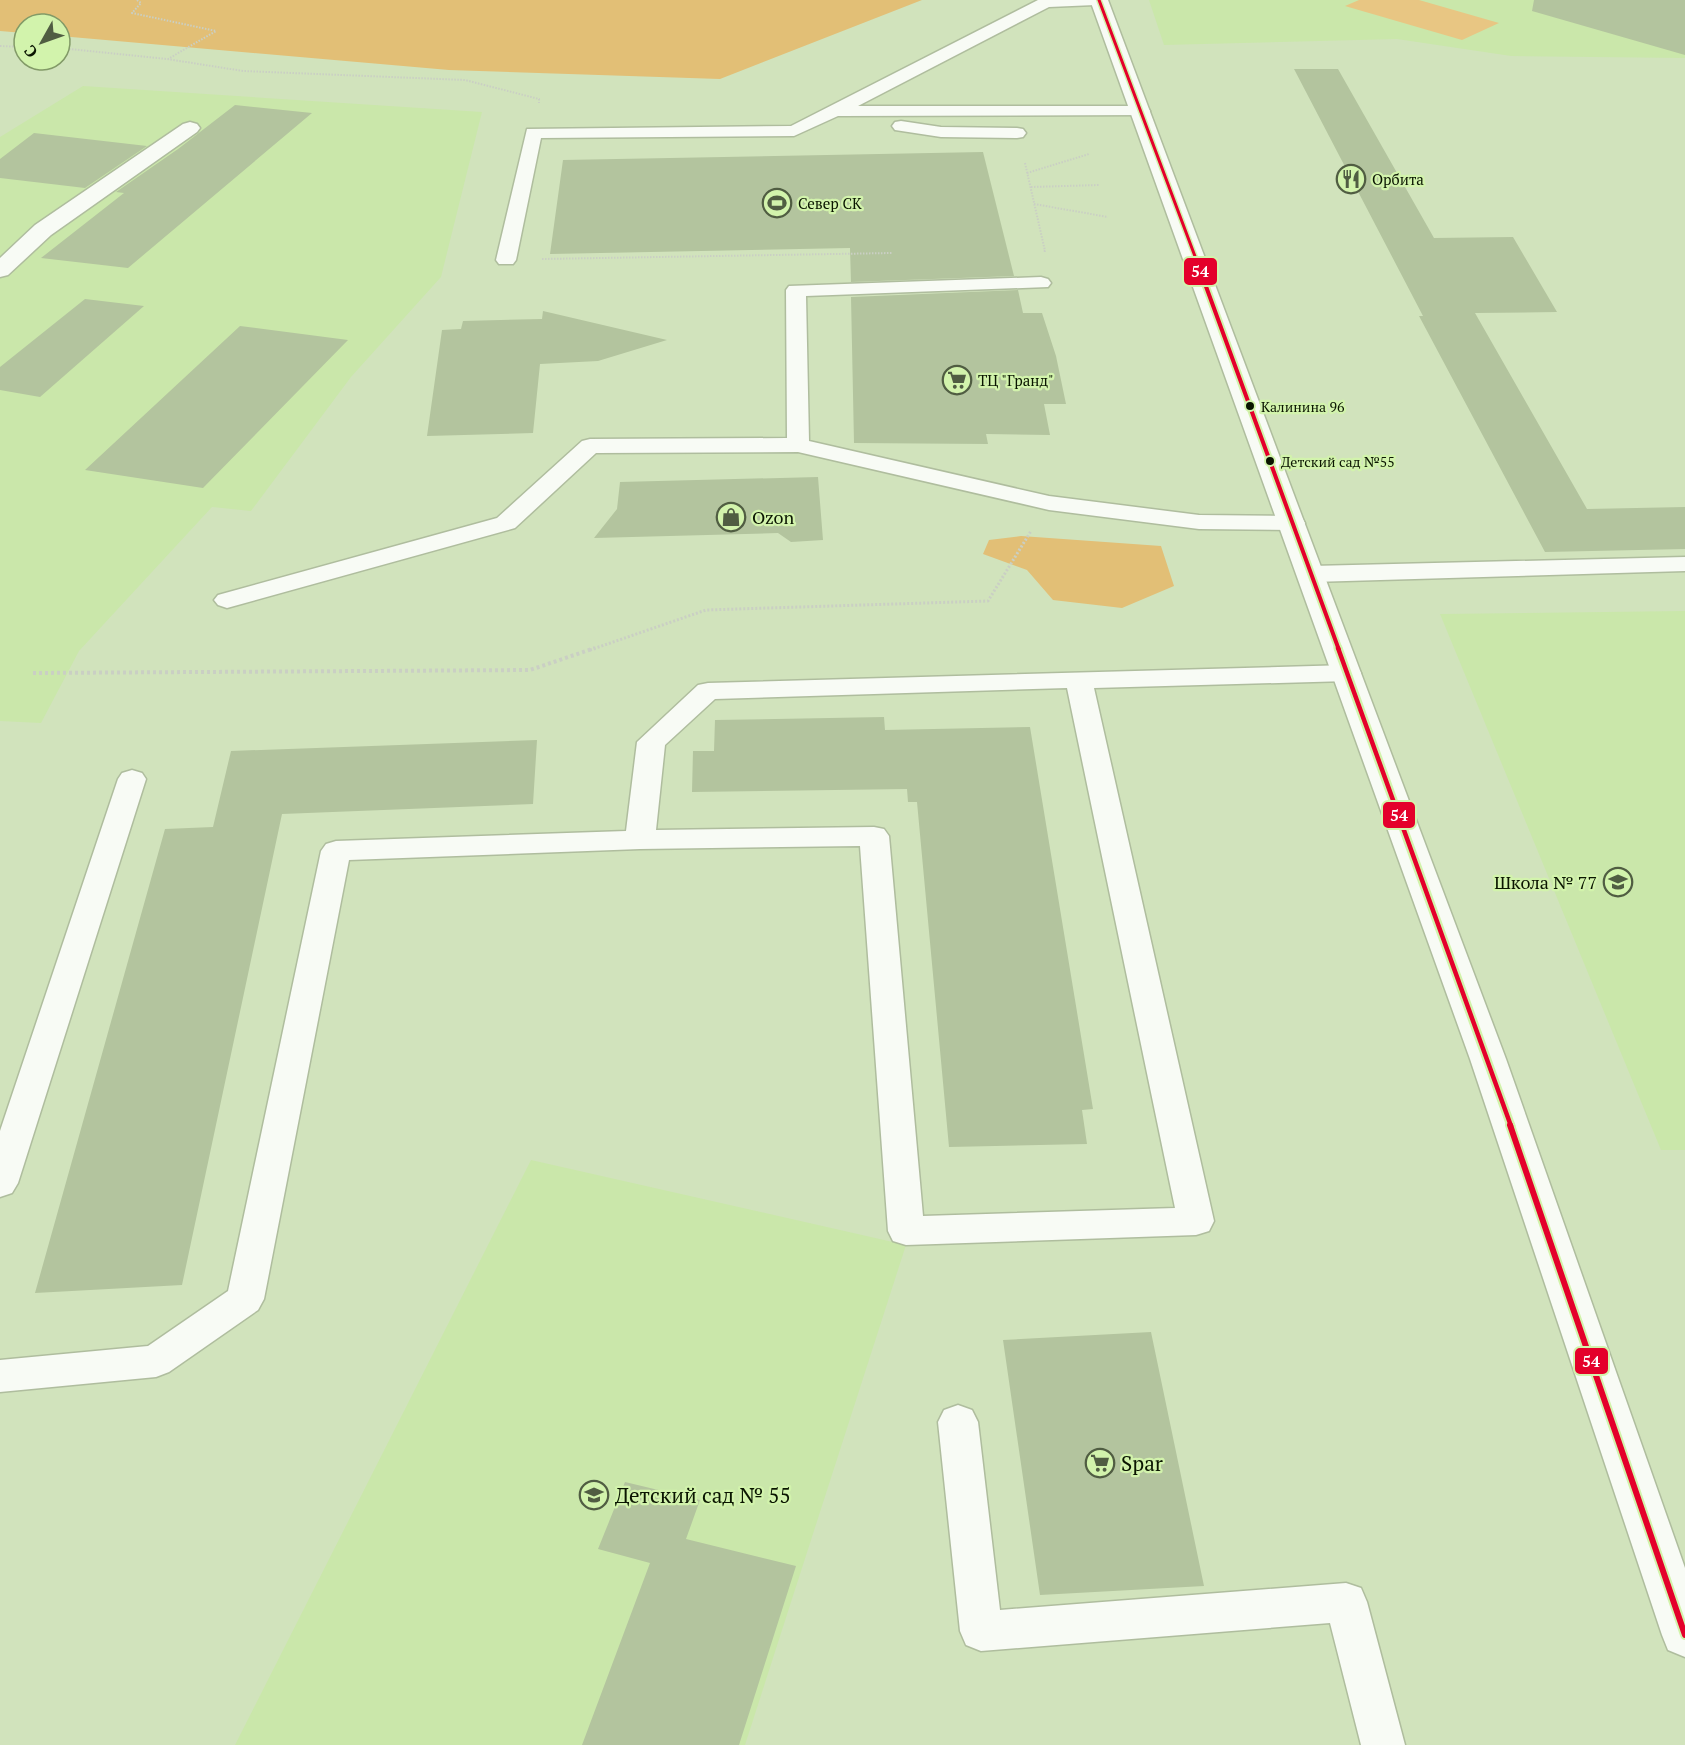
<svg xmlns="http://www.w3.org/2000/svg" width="1685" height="1745" font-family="'PT Serif',serif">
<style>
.built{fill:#cae7aa}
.green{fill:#e8c683}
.forest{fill:#e2bf76}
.building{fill:#b3c49e}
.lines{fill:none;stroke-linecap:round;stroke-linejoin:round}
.service-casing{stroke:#afbd9e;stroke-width:3}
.minor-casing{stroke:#afbd9e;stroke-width:3}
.secondary-casing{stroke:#afbd9e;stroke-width:3}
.path-far2{stroke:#cacfc4;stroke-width:2;stroke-dasharray:1.5 1.5;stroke-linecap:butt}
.path-far1{stroke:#cacfc4;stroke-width:3;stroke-dasharray:2 2;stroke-linecap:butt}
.path{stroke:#cacfc4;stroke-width:4;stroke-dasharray:3 3;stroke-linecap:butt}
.service{fill:#f8fbf5;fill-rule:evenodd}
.minor{fill:#f8fbf5;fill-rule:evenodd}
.secondary{fill:#f8fbf5;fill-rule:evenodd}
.bus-1-far3-casing{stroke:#d2f3ac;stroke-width:6}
.bus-1-far2-casing{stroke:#d2f3ac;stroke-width:8}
.bus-1-far1-casing{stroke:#d2f3ac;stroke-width:9}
.bus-1-casing{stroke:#d2f3ac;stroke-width:10}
.bus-1-far3{stroke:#e4002b;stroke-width:3}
.bus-1-far2{stroke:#e4002b;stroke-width:4}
.bus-1-far1{stroke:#e4002b;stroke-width:4.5}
.bus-1{stroke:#e4002b;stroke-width:6}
.bus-dot{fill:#0a1500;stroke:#d2f3ac;stroke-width:2}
.labels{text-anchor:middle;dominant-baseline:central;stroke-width:4.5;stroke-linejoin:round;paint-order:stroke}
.far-bus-label{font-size:14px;fill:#0a1500;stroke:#d2f3ac;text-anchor:start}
.far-poi-label{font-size:15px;fill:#0a1500;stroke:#d2f3ac;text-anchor:start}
.poi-label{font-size:18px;fill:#0a1500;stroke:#d2f3ac;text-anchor:start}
.near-poi-label{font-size:21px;fill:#0a1500;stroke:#d2f3ac;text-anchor:start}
.line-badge{stroke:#d2f3ac;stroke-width:2}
.badge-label{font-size:16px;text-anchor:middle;font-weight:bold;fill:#fff}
</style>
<rect width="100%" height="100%" fill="#d1e3bc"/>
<path class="built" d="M1149,0H1685V58L1511,56L1397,39L1164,45Z
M83,86L482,112L441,277L351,377L251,511L212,507L79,651L41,723L0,721V137Z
M1685,611V1150H1661L1440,614Z
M531,1160L906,1245L745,1745H235Z"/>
<path class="green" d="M1359,0H1419L1499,23L1462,40L1345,6Z"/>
<path class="forest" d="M0,0H922L720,79L449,70L60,36V24H24V33L0,31Z
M1021,536L1161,546L1174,586L1122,608L1053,600L1027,570L983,554L989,540Z"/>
<path class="building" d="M1534,0H1685V55L1532,11Z
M1294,69H1338L1434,238L1513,237L1557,312L1475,313L1587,509L1685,507V549L1545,552L1419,316H1423Z
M235,105L312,113L128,268L41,258L124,193L116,192L178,149Z
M34,133L147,146L85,188L0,178V159Z
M983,152L1014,276L851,282L850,248L550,254L563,160Z
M1018,290L1023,313H1042L1056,356L1066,404H1044L1050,435L986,434L988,444L854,443L851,297Z
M85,299L144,306L40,397L0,390V367Z
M543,311L667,340L598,361L540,364L533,433L427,436L442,330L461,329L463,321L542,319Z
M240,326L348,340L203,488L85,470Z
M818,477L823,540L791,542L778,533L594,538L617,509L620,482Z
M884,717L885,730L1030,727L1093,1109L1082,1110L1087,1144L949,1147L917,802H908L907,789L692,792L693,751H714L715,720Z
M537,740L533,804L282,814L182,1285L35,1293L165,829L213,827L231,751Z
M1151,1332L1204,1586L1040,1595L1003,1340Z
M625,1482L700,1500L686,1539L796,1566L739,1745H582L650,1563L598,1549Z"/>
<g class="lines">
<g class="service-casing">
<path id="service" d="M1038,0H1103L1095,5L1049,7L858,106H1141L1147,107L1150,111L1147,115L838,116L794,136L541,138L516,260L513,264H499L496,260L527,129L791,126Z
M901,121L941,127L1017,128L1023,129L1026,133L1023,137L1017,138L941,137L895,130L892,126L895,122Z
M1041,277L1048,279L1051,283L1048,287L806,296L809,441L1049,496L1199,515L1293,516L1302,518L1305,523L1302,528L1293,530L1199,529L1049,510L798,452L596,453L515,528L227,608L218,605L214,600L218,595L497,518L582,441L590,439L787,438L786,290L789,286Z
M1685,557V571L1312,582L1303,579L1299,574L1303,569L1312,566Z
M1348,665L1357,667L1361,673L1357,679L1348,681L1094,688L1214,1221L1209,1231L1196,1235L906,1245L893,1241L888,1231L860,846L640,849L349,860L264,1299L258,1310L169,1372L156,1377L0,1392V1360L148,1346L228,1291L321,851L326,844L336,841L626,831L637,742L698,685L708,683ZM1067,688L1175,1208L923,1216L889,836L884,829L874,827L656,830L665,745L715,699Z
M132,770L142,773L146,779L18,1183L12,1193L0,1197V1131L118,779L122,773Z
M958,1405L972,1410L978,1422L1000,1610L1346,1583L1361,1588L1367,1602L1405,1745H1361L1330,1623L981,1651L966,1645L960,1631L938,1422L944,1410Z"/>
</g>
<g class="minor-casing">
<path id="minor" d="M190,122L197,124L200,128L197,132L51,235L8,275L0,277V258L35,225L183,124Z"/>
</g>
<g class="secondary-casing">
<path id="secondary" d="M1090,0H1108L1506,1059L1685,1568V1657L1668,1650L1662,1635L1470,1059Z"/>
</g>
<path class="path-far2" d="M137,0L141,3L132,13L216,31L168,59
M0,46L24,47
M60,48L167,59L243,71L465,80L539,99V103
M1025,163L1045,251H1043
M1027,173L1089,154
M1031,187L1099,185
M1034,204L1108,217
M542,259L892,253"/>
<path class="path-far1" d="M590,650L706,610L988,601L1031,531"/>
<path class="path" d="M33,673L530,670L595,648"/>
<use href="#service" class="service"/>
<use href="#minor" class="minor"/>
<use href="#secondary" class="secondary"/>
<g class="bus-1-far3-casing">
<path id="bus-1-far3" d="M1099,0L1205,283"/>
</g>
<g class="bus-1-far2-casing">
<path id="bus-1-far2" d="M1204,281L1339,650"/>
</g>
<g class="bus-1-far1-casing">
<path id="bus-1-far1" d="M1338,648L1511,1126"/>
</g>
<g class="bus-1-casing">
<path id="bus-1" d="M1510,1125L1685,1635"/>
</g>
<use href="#bus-1-far3" class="bus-1-far3"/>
<use href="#bus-1-far2" class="bus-1-far2"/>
<use href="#bus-1-far1" class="bus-1-far1"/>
<use href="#bus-1" class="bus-1"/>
</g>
<defs>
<g id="restaurant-ring" transform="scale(1.5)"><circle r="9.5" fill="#d2f3ac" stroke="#505d42" stroke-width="1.5"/><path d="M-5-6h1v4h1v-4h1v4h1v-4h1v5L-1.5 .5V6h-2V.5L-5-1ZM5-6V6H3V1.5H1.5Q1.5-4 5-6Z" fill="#505d42"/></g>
<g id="stadium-ring" transform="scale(1.5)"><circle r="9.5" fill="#d2f3ac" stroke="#505d42" stroke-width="1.5"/><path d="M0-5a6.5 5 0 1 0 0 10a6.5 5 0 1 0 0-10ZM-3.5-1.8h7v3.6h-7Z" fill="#505d42"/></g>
<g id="supermarket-ring" transform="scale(1.5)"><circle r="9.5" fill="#d2f3ac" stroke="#505d42" stroke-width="1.5"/><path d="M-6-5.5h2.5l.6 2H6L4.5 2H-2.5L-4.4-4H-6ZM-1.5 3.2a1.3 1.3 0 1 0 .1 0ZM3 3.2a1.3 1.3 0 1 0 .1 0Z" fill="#505d42"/></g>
<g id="shop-ring" transform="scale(1.5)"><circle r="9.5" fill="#d2f3ac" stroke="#505d42" stroke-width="1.5"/><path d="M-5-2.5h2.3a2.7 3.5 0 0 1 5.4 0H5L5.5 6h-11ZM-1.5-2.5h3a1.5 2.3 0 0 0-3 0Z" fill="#505d42"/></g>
<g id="school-ring" transform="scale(1.5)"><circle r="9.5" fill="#d2f3ac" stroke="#505d42" stroke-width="1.5"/><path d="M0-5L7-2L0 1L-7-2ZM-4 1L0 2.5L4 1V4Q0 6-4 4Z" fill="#505d42"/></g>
</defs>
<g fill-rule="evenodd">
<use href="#restaurant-ring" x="1351" y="179"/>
<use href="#stadium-ring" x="777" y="203"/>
<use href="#supermarket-ring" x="957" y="380"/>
<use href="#shop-ring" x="731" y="517"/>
<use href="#school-ring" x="1618" y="882"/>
<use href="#supermarket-ring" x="1100" y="1463"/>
<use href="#school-ring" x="594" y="1495"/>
</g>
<g class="bus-dot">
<circle cx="1250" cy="406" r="5"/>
<circle cx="1270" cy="461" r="5"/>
</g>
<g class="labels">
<g class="far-bus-label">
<text x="1261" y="406">Калинина 96</text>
<text x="1281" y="461">Детский сад №55</text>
</g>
<g class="far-poi-label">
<text x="1372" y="179">Орбита</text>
<text x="798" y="203">Север СК</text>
<text x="978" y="380">ТЦ "Гранд"</text>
</g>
<g class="poi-label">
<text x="752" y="517">Ozon</text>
<text x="1597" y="882" text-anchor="end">Школа № 77</text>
</g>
<g class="near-poi-label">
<text x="1121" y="1463">Spar</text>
<text x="615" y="1495">Детский сад № 55</text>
</g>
</g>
<g class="line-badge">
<rect x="1183" y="257" width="35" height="29" rx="6" fill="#e4002b"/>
<rect x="1382" y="801" width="34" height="28" rx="6" fill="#e4002b"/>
<rect x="1574" y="1347" width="35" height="28" rx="6" fill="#e4002b"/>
</g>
<g class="badge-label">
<text x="1200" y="277">54</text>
<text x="1399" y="821">54</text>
<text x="1591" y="1367">54</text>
</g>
<g transform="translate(42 42) rotate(230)"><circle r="28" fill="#d2f3ac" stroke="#829a67" stroke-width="1.5"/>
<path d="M0-4.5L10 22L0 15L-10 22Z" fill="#505d42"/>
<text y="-9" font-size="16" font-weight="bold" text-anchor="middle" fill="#0a1500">С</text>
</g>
</svg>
